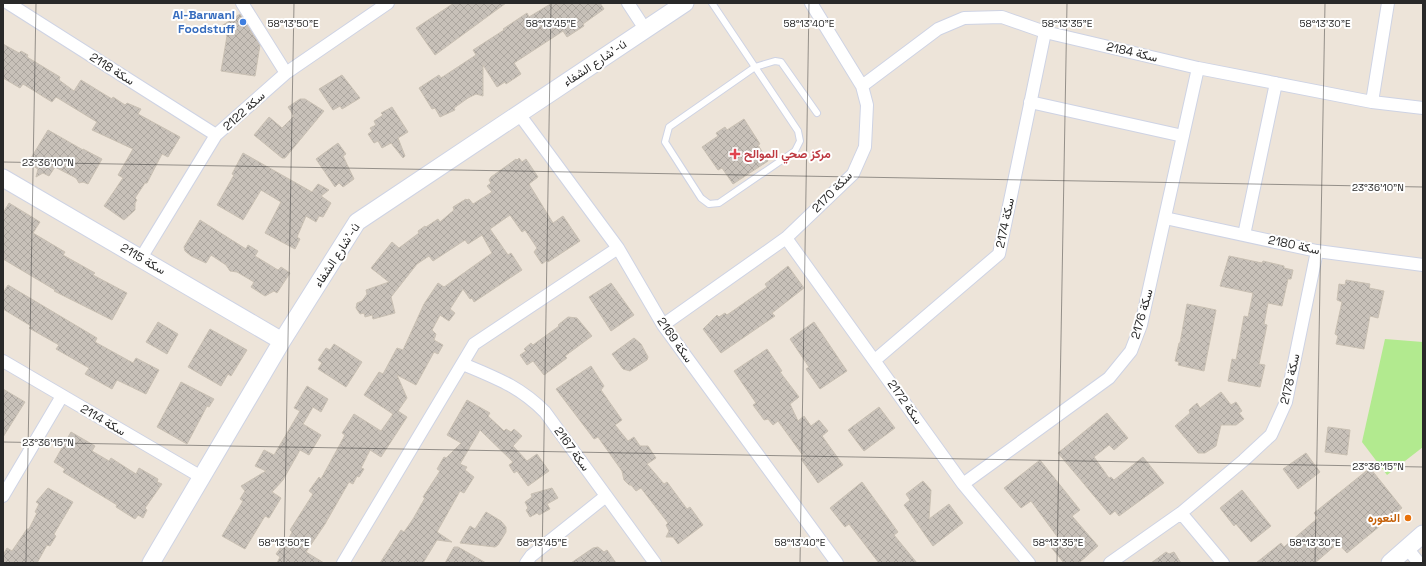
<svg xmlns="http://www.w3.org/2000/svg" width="1426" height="566" font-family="'Space Grotesk',Vazirmatn,sans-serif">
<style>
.park{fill:#b2ea8f}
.building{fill:url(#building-cross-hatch);stroke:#c9c0b3}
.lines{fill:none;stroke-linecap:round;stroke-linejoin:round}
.lane-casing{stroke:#ced3e4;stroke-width:8}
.street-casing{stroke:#ced3e4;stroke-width:14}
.secondary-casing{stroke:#ced3e4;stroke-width:19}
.lane{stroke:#fff;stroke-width:6}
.street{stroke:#fff;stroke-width:12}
.secondary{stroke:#fff;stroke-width:17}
.ticks{fill:none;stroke:#292929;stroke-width:1;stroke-opacity:0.45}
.shop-dot{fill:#3f7fe0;stroke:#fff;stroke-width:1.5}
.health-dot{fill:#e0444e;stroke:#fff;stroke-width:1.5}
.food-dot{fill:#e8710a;stroke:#fff;stroke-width:1.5}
.labels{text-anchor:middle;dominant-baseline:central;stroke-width:4;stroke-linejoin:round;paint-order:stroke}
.shop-label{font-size:12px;font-weight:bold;fill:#366cbe;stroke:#fff;text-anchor:end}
.street-label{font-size:12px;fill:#292929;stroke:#fff}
.health-label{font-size:12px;font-weight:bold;fill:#be3a42;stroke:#fff;text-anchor:start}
.food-label{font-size:12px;font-weight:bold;fill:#c56008;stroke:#fff;text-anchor:end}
.ticks-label{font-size:10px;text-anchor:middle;fill:#292929;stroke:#fff;stroke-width:4;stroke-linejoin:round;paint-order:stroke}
</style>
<defs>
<pattern id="building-cross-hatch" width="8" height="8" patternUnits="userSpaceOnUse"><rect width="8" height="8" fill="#c8c1b9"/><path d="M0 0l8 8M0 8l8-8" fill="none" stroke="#aca69f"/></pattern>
</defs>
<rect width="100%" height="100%" fill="#ede4d9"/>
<path class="park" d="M1385,339L1423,342V447L1387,475L1362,442Z"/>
<path class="building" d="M454,3H506L435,55L416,28Z
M552,3H600L604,9L583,24L584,26L567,37L563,31L514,63L521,74L506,84L505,82L497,87L483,65V96L476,94L468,98L454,108L455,110L440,117L435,108L432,109L419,88L439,75L441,78L476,55L473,50L504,30L503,29L527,13L529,17Z
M240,14L260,45L255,76L221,71L227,36L220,27Z
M3,44L19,53L21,51L28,55L27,57L60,77L59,80L74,91L81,80L112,99L113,97L125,105L127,103L141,109L138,114L180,137L168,157L162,154L147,183H145L135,198L137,200L135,203V210L124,220L104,206L123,178L118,175L133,149L92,130L97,122L56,97L52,102L23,84L20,88L3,78Z
M342,75L360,98L342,109L340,106L333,110L319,89Z
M300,99H305L324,111L285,158H282L254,135L269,117L282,128L294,116L288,107Z
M392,107L408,132L398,138L405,156L403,158L391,143L382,148L378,141L374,143L368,134L372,131L370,128L376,125L374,121L383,115L381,113Z
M744,119L760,144L758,145L768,161L733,184L722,168L718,170L702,147L718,136L716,133L725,127L727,130Z
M48,130L83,150V149L102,159L88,184L83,182L79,183L76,178L55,167L49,176L43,173L36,177L38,169L28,163Z
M338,143L346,154L343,156L354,179L343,187L339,183L335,187L316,159Z
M243,153L312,192L318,184L329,190L321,196L331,203L323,217L319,216L316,222L306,216L297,237L300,239L295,249L265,233L281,202L261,190L243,220L217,205L234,175L232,174Z
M519,158L522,162L526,159L538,177L529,184L553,223L563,216L580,241L548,262L547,260L542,264L534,252L537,248L525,230L522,232L510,215L490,229L508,255L511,253L522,270L474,302L472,298L470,299L463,289L450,309L455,313L449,321L440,315L432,330L436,334L434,340L443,345L438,354L434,352L416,385L397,375L407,398L398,411L407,417L381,457L370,450L361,468L364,469L359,477L357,476L353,484L349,482L325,524L306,552L324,563H277L280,557L276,554L281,547L284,548L292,532L290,530L313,494L309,491L319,477L321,479L345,435L342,433L354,414L381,431L393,414L364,395L379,372L383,374L397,348L403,350L424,304L438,283L444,287L492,253L482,235L468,244L465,240L433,261L429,256L417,264L391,297L395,313L373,319L372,315L365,317L364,313L360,314L356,308L357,303L362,301L367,294L366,290L389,282L371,268L392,242L399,248L419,233L418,231L425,226L426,227L438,219L440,222L454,210L453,207L466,199L467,200L469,199L473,204L492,192L487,186L491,183L489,180L491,177L516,159L517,160Z
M9,203L40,222L33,233L65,252L63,255L95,273L93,275L127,293L112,320L54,291L55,290L3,259V213Z
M200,220L246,249L248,245L258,251L255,256L278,270L281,267L290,273L277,293L274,291L265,296L251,287L254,282L237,272L230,271L226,265L211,255L206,263L191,256L185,251L184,247Z
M1229,256L1262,263L1263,261L1284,266V268L1293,270L1291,279H1288L1282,306L1268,303L1264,324L1267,325L1259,364L1265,365L1260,387L1228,381L1232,359L1236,360L1244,316L1248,317L1253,293L1220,286Z
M788,266L804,288L772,313L775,316L721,353L703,329L717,315L719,317L725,313L727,315L767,287L765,284Z
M1346,280L1370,284L1369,288L1384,291L1378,318L1370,316L1364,349L1336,344L1338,336L1335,334L1342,302L1337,300L1339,284L1345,285Z
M611,283L634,315L611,331L589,297Z
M8,285L97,338L95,342L133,363L136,358L159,370L146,394L117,380L112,389L85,374L89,368L56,349L59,345L29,328L31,326L3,309V293Z
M1187,304L1216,310L1204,371L1178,365L1179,362L1175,361L1179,343H1180Z
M568,317L577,318L592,336L565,356L567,358L544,375L533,361L527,365L520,355L526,351L524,349L531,343L533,345L559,326L558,325Z
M158,322L178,334L167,354L146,342Z
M814,322L847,371L820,389L806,369L809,367L790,339Z
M210,329L247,350L231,376L228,374L221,386L188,367Z
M634,338L641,344L648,357L647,360L630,371L623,369L612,354Z
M334,344L362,362L346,387L318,369L322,363L318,360L326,348L330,350Z
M767,349L782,371L780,372L799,397L790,404L798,421L804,416L811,426L819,420L828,431L822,436L843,465L818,483L801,459L804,457L778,421L773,425L768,419L764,420L753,405L756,403L734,371Z
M591,366L604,386L601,390L622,420L615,425L628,441L634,437L640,446H648L656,458L647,464L664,484L667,482L687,509L690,507L703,525L678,544L673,537H666L669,531L666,525L668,523L641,488L636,491L631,485H629L624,480L622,471L598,437L594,439L556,389Z
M181,382L214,399L209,407L207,406L187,444L157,427Z
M307,386L328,399L321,412L313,407L303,424L321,435L309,455L300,450L283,480L272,492L281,498L269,518L265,516L245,549L222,536L243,501L240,499L245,491L241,486L266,471L255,466L264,450L274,455L300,411L294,408Z
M3,389L25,402L3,437Z
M1221,392L1231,405L1236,402L1242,411L1239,413L1244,419L1236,425H1221L1216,446L1205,453H1198L1175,426L1190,413L1189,410L1197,403L1200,408Z
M467,400L490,413L488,416L504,431L506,429L511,432L514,429L522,436L513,446L527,461L537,454L549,471L528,486L517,471L514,473L509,465L513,462L480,430L460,464L467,467L465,470L474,477L464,493L460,491L437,532L452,542L437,540L423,563H380L401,530L404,532L413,519L425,498L423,497L440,471L437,469L444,457L446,458L461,443L447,435Z
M879,407L895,428L864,451L848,430Z
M1107,413L1128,438L1114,450L1109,445L1094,457L1109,478L1111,477L1114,480L1143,457L1164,483L1119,516L1115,511L1110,515L1058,453Z
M1328,427L1350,430L1347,455L1325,452Z
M71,432L95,446L92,451L109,461L111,458L136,474L139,468L158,479L157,482L162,484L145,508L147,510L143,518L138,515L135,519L116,507L117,505L63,472L65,469L54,462Z
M1306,453L1320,472L1298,489L1283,469Z
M1040,460L1080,510L1072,516L1098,546L1080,562L1064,563L1050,546L1059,539L1031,501L1021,508L1004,488Z
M1370,468L1402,508L1347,553L1338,543L1315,563H1256L1281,543L1284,547L1318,518L1314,513Z
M923,481L931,490L929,519L949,504L963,523L933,546L904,505L910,500L906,494Z
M862,482L898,532L894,535L917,563H879L849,524L845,527L830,508Z
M48,488L73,502L54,534L56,536L50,546L47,545L37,563H3V555L7,548L12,551L27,529H29L37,513L35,512L39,504L36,502Z
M552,488L558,498L547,504L550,509L539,515L537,513L530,517L526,510L528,508L525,502L532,497L531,494Z
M1242,490L1271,526L1251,542L1236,524L1234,526L1220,508Z
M486,512L501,521L506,527V532L498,545L495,547L460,543L470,526L475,529Z
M454,547H458L486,563H445Z
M598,547L604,552L607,550L616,563H571L593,548Z
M1166,552L1169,554L1174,552L1181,563H1151Z"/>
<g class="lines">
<g class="lane-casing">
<path id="lane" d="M712,3L798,131L800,141L795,151L719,203L709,204L701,198L665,142L669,127L755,67L775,61L781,62L817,113"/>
</g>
<g class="street-casing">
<path id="street" d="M8,3L216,135
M242,3L286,73
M628,3L645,29
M862,86L938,29L964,18L1002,17L1045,32L1198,68L1372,102L1423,108
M1030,102L1183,136
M1372,102L1388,3
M519,114L618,248L663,325L837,563
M1165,218L1317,251L1423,265
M1244,235L1276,83
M786,238L963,484L1029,563
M141,258L216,135L286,73L388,3
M663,325L786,238L853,174L865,147L867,105L862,86L811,3
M875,360L999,254L1045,32
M3,361L203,478
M463,364C496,378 519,386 545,412L655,563
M963,484L1109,378L1131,351L1141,325L1198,68
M3,496L62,396
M1181,513L1223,563
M1407,548L1419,563
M343,563L474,344L618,248
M526,563L531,556L606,496
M1110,563L1181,513L1244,460L1271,435L1286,402L1317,251"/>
</g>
<g class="secondary-casing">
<path id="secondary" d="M3,178L282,341
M151,563L282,341L357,222L685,3
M1390,563L1423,534"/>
</g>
<use href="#lane" class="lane"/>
<use href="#street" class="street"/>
<use href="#secondary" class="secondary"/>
</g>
<path class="ticks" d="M3,162L1423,187M3,442L1423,467M26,563L36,3M284,563L294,3M542,563L551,3M800,563L809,3M1057,563L1067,3M1315,563L1325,3"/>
<circle class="shop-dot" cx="243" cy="22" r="4"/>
<path class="health-dot" d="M733 148h4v4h4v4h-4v4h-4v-4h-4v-4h4z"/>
<circle class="food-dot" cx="1408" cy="518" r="4"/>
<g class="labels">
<g class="shop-label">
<text x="235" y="15">Al-Barwani<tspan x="235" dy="14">Foodstuff</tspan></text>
</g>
<g class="street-label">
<text transform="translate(1132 52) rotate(13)">سكة 2184</text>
<text transform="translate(595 63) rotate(-34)">شارع الشفاء'-ú</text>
<text transform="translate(112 69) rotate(32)">سكة 2118</text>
<text transform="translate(244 111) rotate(-42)">سكة 2122</text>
<text transform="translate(832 192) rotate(-46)">سكة 2170</text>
<text transform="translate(1005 223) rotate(-78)">سكة 2174</text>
<text transform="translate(1294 245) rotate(12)">سكة 2180</text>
<text transform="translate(337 255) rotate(-57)">شارع الشفاء'-ú</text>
<text transform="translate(143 259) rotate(30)">سكة 2115</text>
<text transform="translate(1142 314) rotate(-74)">سكة 2176</text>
<text transform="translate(675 340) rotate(55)">سكة 2169</text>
<text transform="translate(1290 379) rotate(-77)">سكة 2178</text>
<text transform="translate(905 402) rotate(55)">سكة 2172</text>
<text transform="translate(103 420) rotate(30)">سكة 2114</text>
<text transform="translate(572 449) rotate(54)">سكة 2167</text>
</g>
<g class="health-label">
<text x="744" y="154">مركز صحي الموالح</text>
</g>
<g class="food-label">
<text x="1400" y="518">النعوره</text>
</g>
</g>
<g class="ticks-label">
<text x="293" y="27">58°13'50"E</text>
<text x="551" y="27">58°13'45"E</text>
<text x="809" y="27">58°13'40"E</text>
<text x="1067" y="27">58°13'35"E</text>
<text x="1325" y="27">58°13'30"E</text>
<text x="48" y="166">23°36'10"N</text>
<text x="1378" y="191">23°36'10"N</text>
<text x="48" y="446">23°36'15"N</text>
<text x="1378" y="470">23°36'15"N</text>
<text x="284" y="546">58°13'50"E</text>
<text x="542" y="546">58°13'45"E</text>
<text x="800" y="546">58°13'40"E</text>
<text x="1058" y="546">58°13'35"E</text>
<text x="1315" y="546">58°13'30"E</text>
</g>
<rect width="1426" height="566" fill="none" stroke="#292929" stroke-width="8"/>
</svg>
